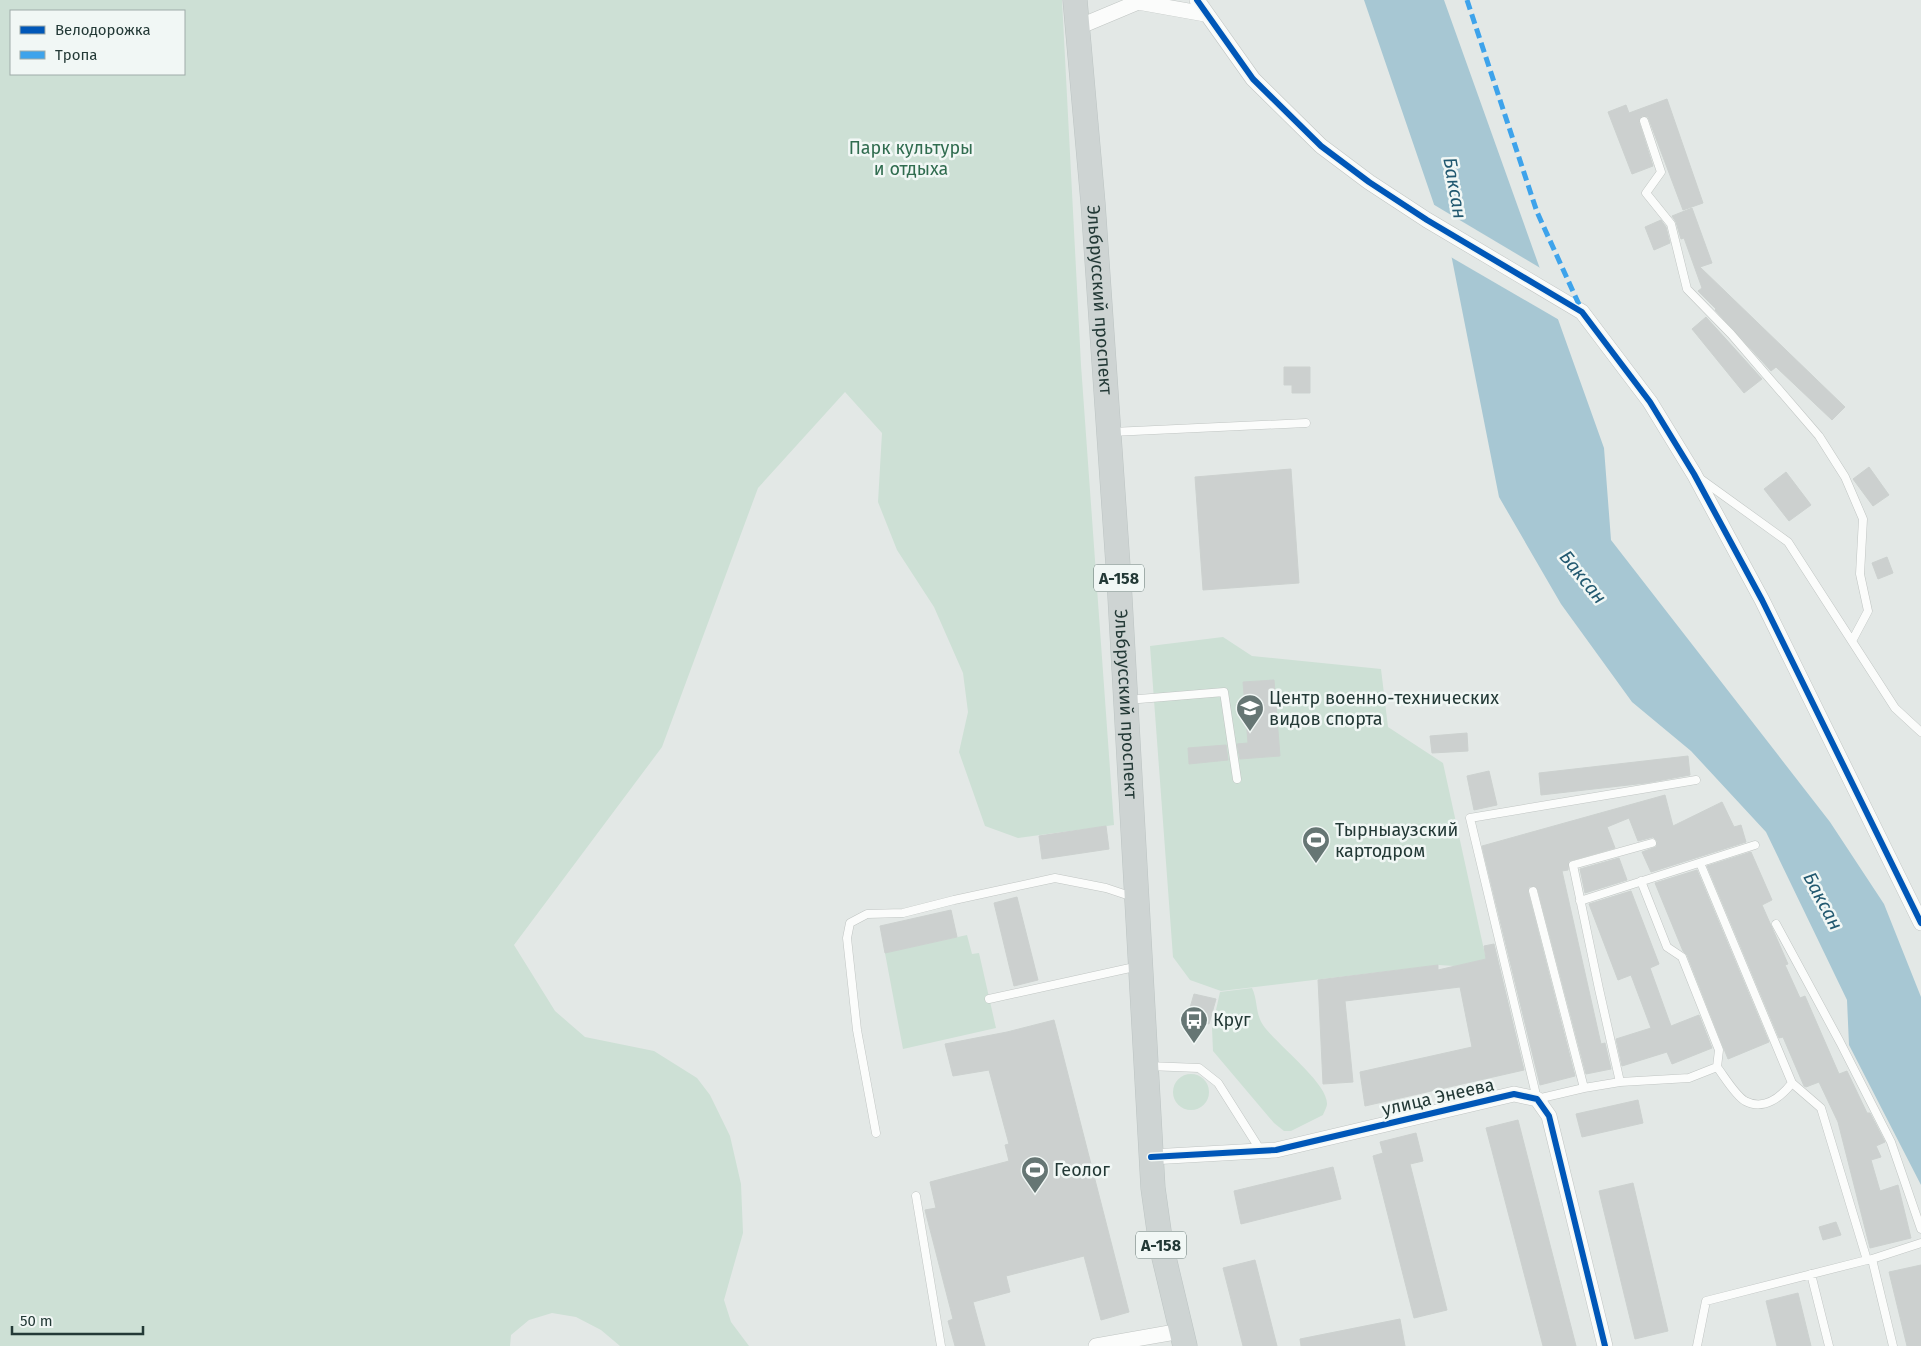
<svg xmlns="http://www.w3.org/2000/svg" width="1921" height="1346" font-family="'Fira Sans',sans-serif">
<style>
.green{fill:#cde0d5;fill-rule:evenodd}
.water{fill:#a7c7d3}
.pier{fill:#e3e8e6}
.building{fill:#ccd0cf;stroke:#ccd1cf}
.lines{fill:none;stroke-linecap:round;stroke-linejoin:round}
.service-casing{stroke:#c0c5c3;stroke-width:9}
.minor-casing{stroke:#c0c5c3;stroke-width:16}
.primary-casing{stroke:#bcc4c3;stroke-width:25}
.service{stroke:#fbfcfb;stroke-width:8}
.minor{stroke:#fbfcfb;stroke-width:15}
.primary{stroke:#ced4d3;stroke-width:24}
.quiet{stroke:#3ea3eb;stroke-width:5;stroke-dasharray:10 5;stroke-linecap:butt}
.cycleway-casing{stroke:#f1f7f5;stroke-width:9}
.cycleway{stroke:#0057b8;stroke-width:6}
.labels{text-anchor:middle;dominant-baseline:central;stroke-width:5;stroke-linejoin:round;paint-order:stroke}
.shield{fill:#f1f7f5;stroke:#61726f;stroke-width:1}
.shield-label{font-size:16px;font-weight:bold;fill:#233936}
.park-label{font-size:18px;fill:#306c4f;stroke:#f1f7f5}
.street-label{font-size:18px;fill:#233936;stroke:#f1f7f5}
.poi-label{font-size:18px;fill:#233936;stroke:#f1f7f5;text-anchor:start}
.water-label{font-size:19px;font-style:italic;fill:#225970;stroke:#f1f7f5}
</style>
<rect width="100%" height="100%" fill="#e3e8e6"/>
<path class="green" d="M0,0H1062L1081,365L1114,825L1018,838L985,826L959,752L968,712L963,673L934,607L897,550L878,502L882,433L845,392L758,488L662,747L514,945L555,1011L585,1037L654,1051L697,1078L710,1095L730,1136L741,1184L743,1233L724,1300L731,1322L749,1346H620L601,1330L576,1317L552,1313L529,1320L511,1335L510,1346H0ZM11,11H184V74H11Z
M1223,637L1252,656L1381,669L1388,727L1443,763L1486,959L1455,966L1438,965L1221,991L1190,980L1173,957L1150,646Z
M967,935L972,954L979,953L996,1028L903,1049L885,953Z
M1252,988C1258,1000 1255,1013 1263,1025C1276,1044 1328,1083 1327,1104C1327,1107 1324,1112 1323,1115L1291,1131H1284L1274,1123L1213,1051L1212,1028L1220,992Z
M1173 1092a18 18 0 1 1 36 0a18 18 0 1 1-36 0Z"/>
<path class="water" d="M1364,0H1444L1604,448L1611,540L1830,822L1884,904L1921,997V1185L1849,1045L1847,1000L1766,832L1691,751L1632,702L1561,604L1499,497L1451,254Z"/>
<path class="pier" d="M1431,203L1542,269L1561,321L1449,256Z"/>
<path class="building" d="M1667,99L1703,203L1683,210L1648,117L1642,116L1639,122L1653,166L1632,174L1608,112L1626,105L1629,113Z
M1692,208L1712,263L1700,267L1845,407L1832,420L1776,367L1771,371L1715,310L1716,309L1698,291L1702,288L1684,238L1681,239L1676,222L1672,216Z
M1661,220L1666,227L1670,243L1654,250L1645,227Z
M1706,317L1762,379L1744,393L1692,329Z
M1284,367H1310V393H1292V385H1284Z
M1869,467L1889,495L1873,506L1853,479Z
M1291,469L1299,583L1203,590L1195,477Z
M1786,472L1811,505L1789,521L1764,489Z
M1887,557L1893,573L1878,579L1872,563Z
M1274,680L1280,756L1240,759L1237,744L1248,743L1243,682Z
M1467,733L1468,751L1432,753L1430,736Z
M1226,745L1228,760L1189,764L1188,748Z
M1688,756L1690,775L1646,783L1541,795L1539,773Z
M1489,771L1497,805L1474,810L1467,776Z
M1665,795L1673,826L1722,802L1734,827L1741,825L1746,842L1651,872L1642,852L1656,847L1657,841L1653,837L1638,841L1629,818L1607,827L1615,848L1569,861L1568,870L1562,871L1601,1044L1605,1043L1611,1069L1586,1074L1538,890L1534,886L1529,887L1528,892L1575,1076L1540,1085L1482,846Z
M1106,826L1109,849L1042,859L1039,836Z
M1751,852L1772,900L1762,905L1788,964L1785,965L1800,998L1805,996L1839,1074L1847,1071L1867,1113H1870L1885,1142L1876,1146L1881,1157L1871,1160L1880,1191L1898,1185L1911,1238L1870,1248L1838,1122L1819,1082L1806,1087L1804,1086L1783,1037L1779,1038L1707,866Z
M1619,858L1627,880L1585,893L1580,869Z
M1697,870L1769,1042L1728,1059L1687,955L1683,951L1655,883Z
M1631,891L1659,964L1650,968L1671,1026L1699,1015L1712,1048L1672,1064L1667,1052L1622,1066L1616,1039L1651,1028L1631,975L1618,980L1589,904Z
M1017,897L1038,980L1014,986L994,903Z
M951,910L957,937L885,953L880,926Z
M1494,944L1524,1070L1365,1106L1360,1072L1472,1047L1460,987L1345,1001L1353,1082L1323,1084L1318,980L1438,965V970L1486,959L1484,946Z
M1194,994L1216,999L1209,1024L1187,1018Z
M1054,1020L1129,1312L1101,1320L1084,1256L1006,1276L1010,1292L973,1302L985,1346H955L948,1321L953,1319L925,1210L936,1208L930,1182L1009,1161L1005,1145L1009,1144L989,1070L953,1076L945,1044L1007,1032Z
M1638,1100L1643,1123L1582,1137L1576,1114Z
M1518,1120L1576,1346H1543L1486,1128Z
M1416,1133L1423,1161L1410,1164L1447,1310L1414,1318L1373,1156L1383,1153L1380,1142Z
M1333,1167L1341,1199L1241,1224L1234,1191Z
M1633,1183L1668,1331L1635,1339L1599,1191Z
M1836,1222L1841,1235L1823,1240L1819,1227Z
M1255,1260L1277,1346H1243L1223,1268Z
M1921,1265V1346H1907L1889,1272Z
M1798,1293L1811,1346H1777L1766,1301Z
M1400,1319L1405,1346H1301L1300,1339Z"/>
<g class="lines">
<g class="service-casing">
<path id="service" d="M1644,121L1661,172L1646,193L1671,224L1687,289L1731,334L1819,436L1845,477L1863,519L1860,574L1868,611L1852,641
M1112,432L1306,423
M1702,480L1788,542L1895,708L1921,732
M1127,700L1224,692L1237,779
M1696,780L1470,818L1537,1099L1584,1088L1620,1082L1689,1078L1717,1067C1724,1076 1735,1095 1745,1101C1764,1111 1781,1097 1792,1083
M1641,881L1667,947L1682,957L1719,1050L1717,1067
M1533,891L1584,1088
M1580,901L1755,845
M1776,924L1840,1042L1891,1142L1921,1229
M989,999L1139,966
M1148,1066L1199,1068L1218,1083L1261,1151
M1620,1082L1599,989L1573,865L1652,843
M876,1133L857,1030L847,938L850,923L867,914L903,913L954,900L1055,878L1106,888L1133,897
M916,1196L941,1346
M1872,1259L1893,1346
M1869,1260L1921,1243
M1811,1274L1829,1346
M1697,1346L1706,1301L1867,1260L1821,1108L1792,1083L1700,863"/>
</g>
<g class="minor-casing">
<path id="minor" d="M1197,0L1253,79L1321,146L1369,182L1427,220L1582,312L1650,402L1694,474L1762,600L1921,923
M1076,28L1138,2L1205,14
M1151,1157L1276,1150L1514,1094L1537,1099L1549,1116L1605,1346
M1096,1346L1181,1331"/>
</g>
<g class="primary-casing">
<g id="primary">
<path id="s1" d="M1075,0L1093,203L1119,580L1153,1188L1161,1245L1185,1346"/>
</g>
</g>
<use href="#service" class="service"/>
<use href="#minor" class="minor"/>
<use href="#primary" class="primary"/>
<path class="quiet" d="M1467,0L1537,212L1581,309"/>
<g class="cycleway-casing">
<path id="cycleway" d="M1197,0L1253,79L1321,146L1369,182L1427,220L1582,312L1650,402L1694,474L1762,600L1921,923
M1151,1157L1276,1150L1514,1094L1537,1099L1549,1116L1605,1346"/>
</g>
<use href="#cycleway" class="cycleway"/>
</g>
<defs>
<g id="school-pin" transform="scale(1.4375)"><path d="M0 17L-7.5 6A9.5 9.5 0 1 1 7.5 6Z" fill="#667674" stroke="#f1f7f5"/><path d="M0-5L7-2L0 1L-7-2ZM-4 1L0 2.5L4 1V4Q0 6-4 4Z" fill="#fff"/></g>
<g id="stadium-pin" transform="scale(1.4375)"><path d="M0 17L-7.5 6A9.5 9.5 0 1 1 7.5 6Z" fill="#667674" stroke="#f1f7f5"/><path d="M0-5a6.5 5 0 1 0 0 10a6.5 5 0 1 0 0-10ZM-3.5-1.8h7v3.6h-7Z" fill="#fff"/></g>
<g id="bus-pin" transform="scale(1.4375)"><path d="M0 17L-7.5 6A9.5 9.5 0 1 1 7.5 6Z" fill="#667674" stroke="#f1f7f5"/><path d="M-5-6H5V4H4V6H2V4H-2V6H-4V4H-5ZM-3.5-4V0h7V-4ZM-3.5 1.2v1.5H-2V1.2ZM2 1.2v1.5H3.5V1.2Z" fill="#fff"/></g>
</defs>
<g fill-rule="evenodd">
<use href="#school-pin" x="1250" y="708"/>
<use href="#stadium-pin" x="1316" y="840"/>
<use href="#bus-pin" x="1194" y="1020"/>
<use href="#stadium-pin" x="1035" y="1170"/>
</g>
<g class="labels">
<g class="shield">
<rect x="1094" y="564.5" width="50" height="27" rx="4"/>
<rect x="1136" y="1231.5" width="50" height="27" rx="4"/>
</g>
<g class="shield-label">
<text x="1119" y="578">А-158</text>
<text x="1161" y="1245">А-158</text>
</g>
<g class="park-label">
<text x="911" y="148">Парк культуры<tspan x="911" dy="21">и отдыха</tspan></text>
</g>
<g class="street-label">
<text stroke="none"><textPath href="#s1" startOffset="301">Эльбрусский проспект</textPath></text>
<text stroke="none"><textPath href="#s1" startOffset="706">Эльбрусский проспект</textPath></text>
<text transform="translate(1438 1097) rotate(-13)">улица Энеева</text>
</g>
<g class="poi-label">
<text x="1269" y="698">Центр военно-технических<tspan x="1269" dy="21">видов спорта</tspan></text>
<text x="1335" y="830">Тырныаузский<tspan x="1335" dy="21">картодром</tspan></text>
<text x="1213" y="1020">Круг</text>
<text x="1054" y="1170">Геолог</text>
</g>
<g class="water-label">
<text transform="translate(1455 188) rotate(80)">Баксан</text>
<text transform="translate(1583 577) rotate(51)">Баксан</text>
<text transform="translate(1823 901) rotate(62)">Баксан</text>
</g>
</g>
<rect x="10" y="10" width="175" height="65" fill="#f1f7f5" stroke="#9faba9"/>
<rect x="20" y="26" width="25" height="8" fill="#0057b8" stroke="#9faba9"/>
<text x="55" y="35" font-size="15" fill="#233936">Велодорожка</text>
<rect x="20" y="51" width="25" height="8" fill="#3ea3eb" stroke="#9faba9"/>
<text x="55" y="60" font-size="15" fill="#233936">Тропа</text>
<path d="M12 1326v8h131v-8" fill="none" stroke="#233936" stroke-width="2.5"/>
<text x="20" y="1326" font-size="15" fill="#233936" stroke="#f1f7f5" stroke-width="4" paint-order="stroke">50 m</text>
</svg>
